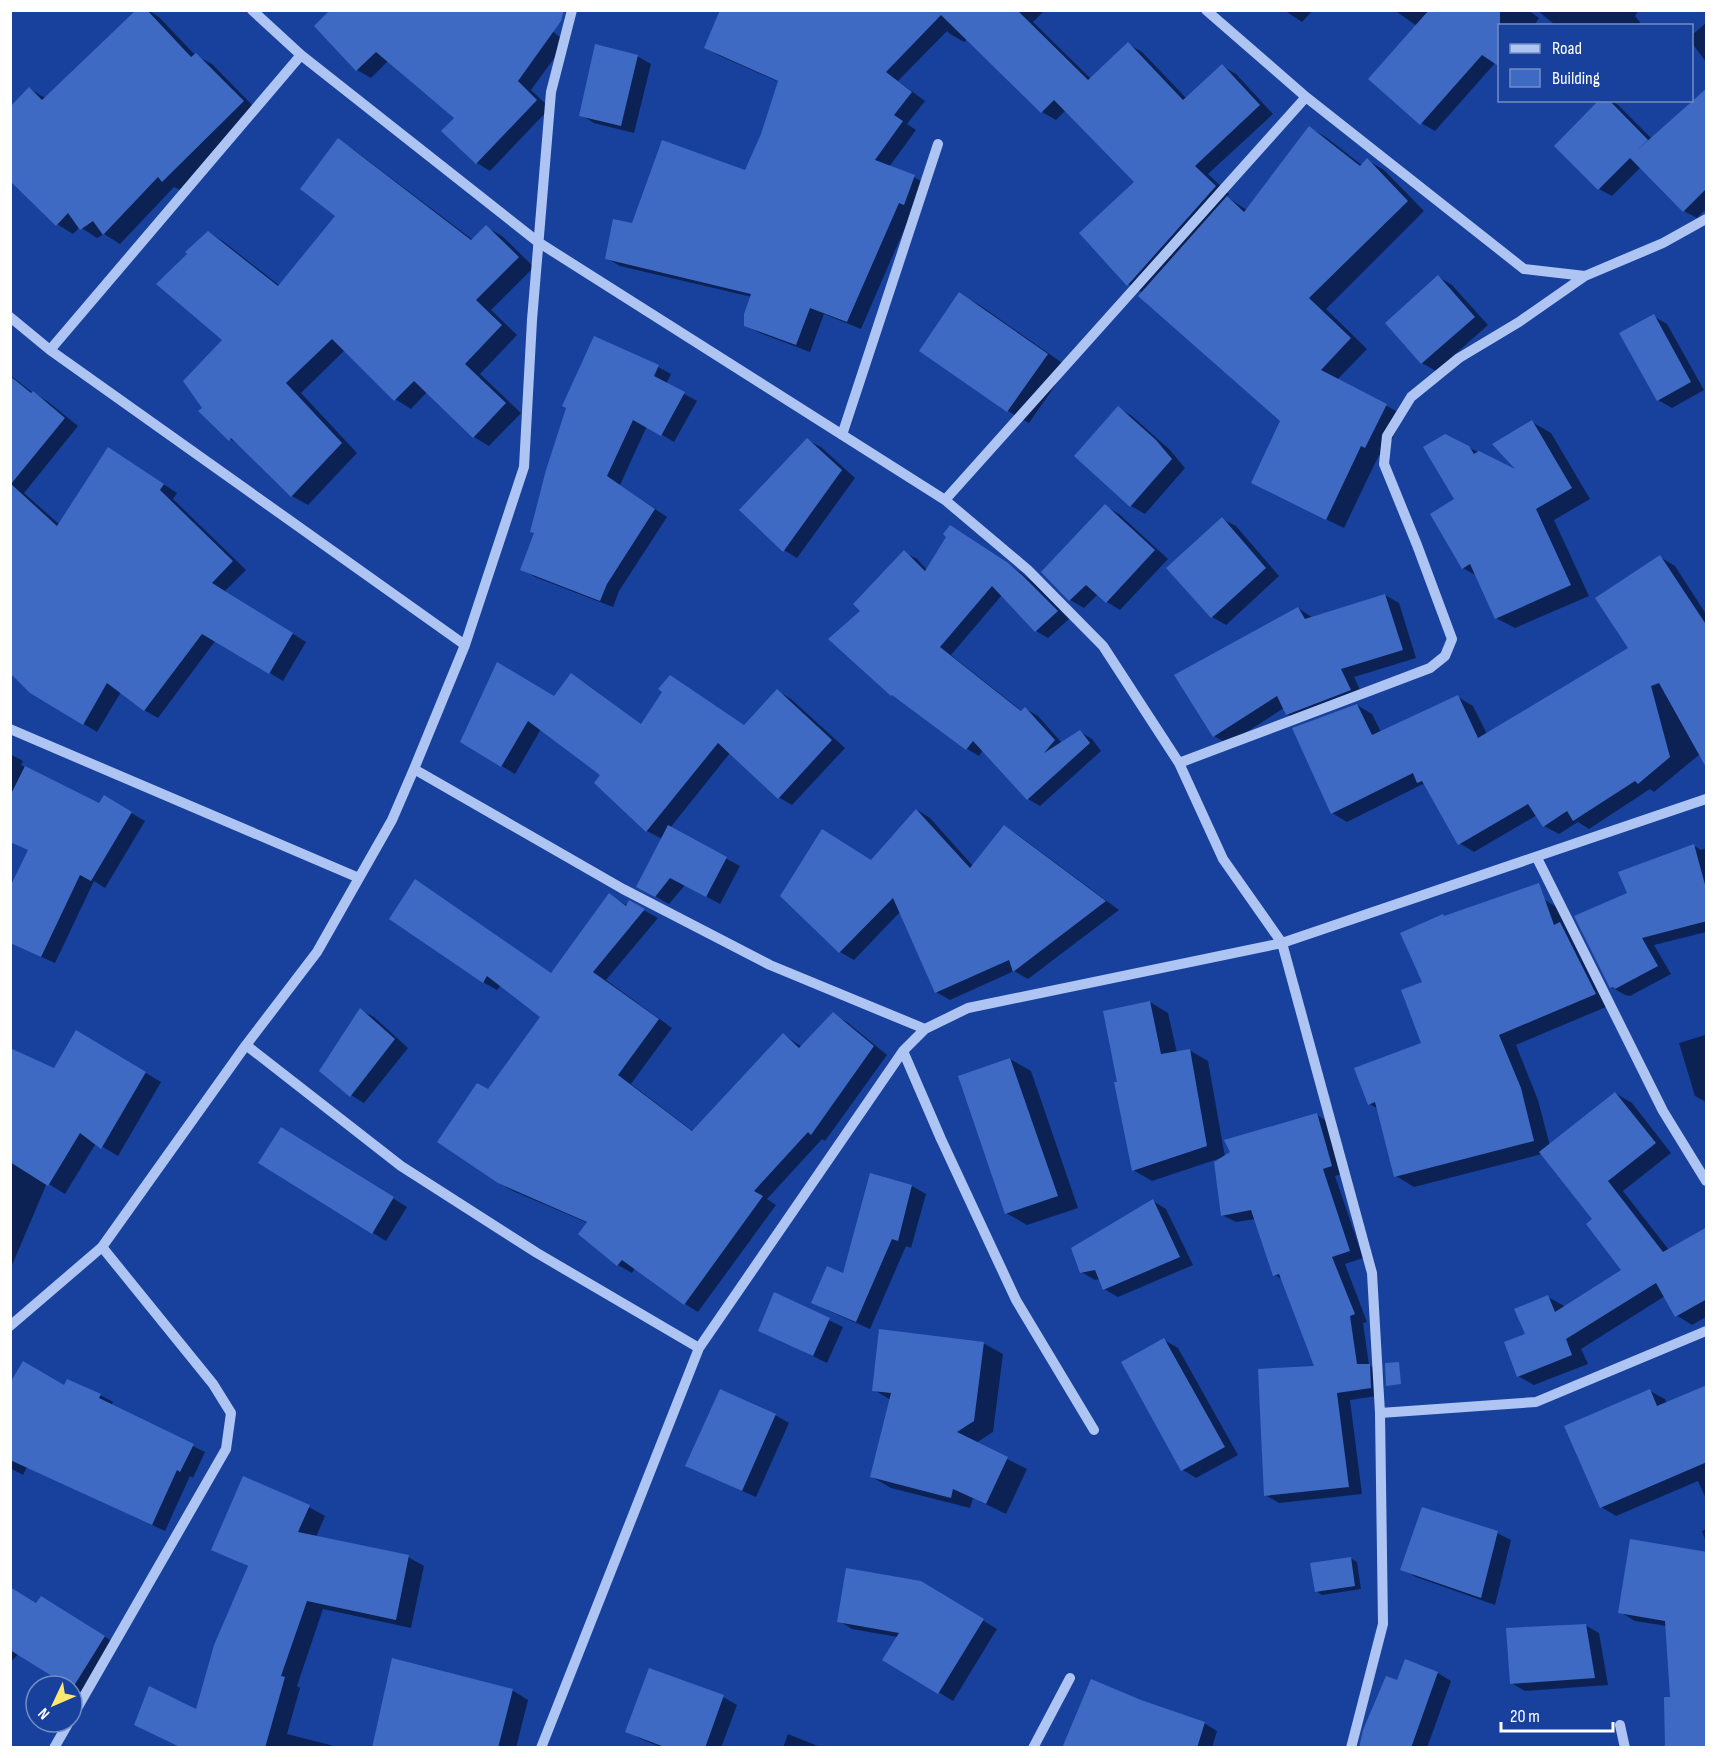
<svg xmlns="http://www.w3.org/2000/svg" width="1717" height="1758" font-family="'Sofia Sans Condensed',sans-serif">
<style>
.shadow{fill:#0007}
.building{fill:#3f6ac3}
.lines{fill:none;stroke-linecap:round;stroke-linejoin:round}
.minor{stroke:#aec5f3;stroke-width:10}
</style>
<rect width="100%" height="100%" fill="#17419d"/>
<path class="shadow" d="M139,10H148L159,17L195,55L212,64L259,112L180,190L174,187L120,244L104,234L97,238L80,227L73,234L57,224L30,89L45,98Z
M526,10L566,42L531,90L550,108L490,171L477,163L456,118L388,61L371,78L357,70L316,26Z
M722,10H1045L1033,22L1091,79L1128,44L1142,52L1187,99L1222,66L1236,74L1273,114L1208,174L1229,194L1227,197L1247,210L1310,128L1327,138L1363,166L1367,160L1384,170L1424,211L1326,309L1367,349L1337,380L1404,415L1383,457L1379,455L1344,528L1270,492L1282,421L1143,293L1128,284L1136,182L1066,110L1056,120L1042,112L968,39L964,42L950,34L947,31L898,81L925,101L907,124L916,130L889,167L914,177L928,185L913,209L861,329L824,314L810,352L760,333L746,325L752,297L620,266L606,258L633,225L746,172L762,134L779,82L720,56L706,48Z
M1284,10H1313L1302,22Z
M1398,10H1528L1539,18L1534,26H1500L1496,62L1435,131L1421,123L1417,26L1397,12Z
M1537,10H1639L1635,16L1640,22L1638,26H1556Z
M1706,23V62L1692,43V35Z
M637,56L651,64L634,133L594,123L581,115Z
M1706,90V209L1697,218L1684,211L1641,167L1612,196L1599,189L1601,100H1610L1618,105L1652,139Z
M338,140L354,150L473,240L486,227L502,236L534,267L491,310L517,335L480,374L521,413L489,446L474,437L427,392L411,409L395,399L345,350L301,393L357,453L308,505L292,496L241,446L230,439L204,408L224,340L189,254L208,232L224,242L280,286L338,216Z
M1439,277L1452,285L1488,325L1436,371L1422,363L1387,323Z
M960,294L981,306L1068,367L1029,423L1008,411L921,350Z
M1653,316L1667,324L1704,390L1672,408L1658,400Z
M658,367L671,374L666,384L697,401L674,442L647,426L620,485L667,517L619,591L613,607L535,577L522,569Z
M10,375L33,393L47,401L78,426L24,493L60,525L122,457L177,493L173,499L246,570L225,591L306,642L283,681L216,640L158,718L144,710L121,692L97,732L31,692L10,671Z
M1118,408L1132,416L1170,450L1185,468L1145,514L1131,506Z
M1532,422L1551,433L1590,499L1554,520L1589,596L1515,628L1496,618L1477,576L1463,568L1456,500L1468,447L1520,474Z
M807,440L821,447L855,478L797,558L784,550Z
M1105,506L1119,514L1168,559L1120,610L1107,602L1098,594L1084,608L1070,600Z
M1222,519L1236,526L1279,576L1226,625L1212,617Z
M962,534L1020,572L1035,584L1069,619L1048,638L1036,631L1002,595L951,655L1023,712L1026,709L1038,716L1062,743L1080,732L1092,739L1101,751L1040,806L1028,799L983,750L979,756L967,749L905,703L892,695L862,611L904,552L917,559L927,570Z
M1660,557L1675,566L1706,614V766L1700,754L1654,792L1650,789L1589,829L1578,822L1559,834L1544,826L1537,815L1474,852L1459,843L1427,786L1423,784L1347,822L1332,813L1294,729L1357,705L1372,714L1381,732L1458,697L1473,706L1487,734L1631,649Z
M1385,595L1399,603L1416,658L1354,677L1364,698L1301,722L1287,714L1284,708L1228,744L1214,736L1298,608L1313,618Z
M571,675L585,683L642,725L745,726L778,691L791,699L845,748L792,805L778,797L730,753L670,828L740,866L720,904L685,885L669,904L651,894L662,839L647,831L596,783L603,775L541,729L515,774L462,742L554,698Z
M10,754L23,761L21,765L100,805L104,797L145,821L105,888L94,881L55,963L10,943L29,850L10,840Z
M917,810L930,818L973,866L1004,827L1018,835L1119,910L1028,979L1014,971L950,1000L936,992L900,912L854,960L840,952L782,896L872,861Z
M1694,846L1701,850L1706,848V932L1654,945L1671,974L1630,996L1625,995L1611,987L1629,893Z
M609,895L628,906L629,902L658,918L606,980L672,1028L631,1084L694,1132L784,1035L802,1047L833,1014L847,1022L887,1055L825,1141L822,1139L767,1199L776,1205L698,1312L685,1304L635,1268L632,1273L618,1265L580,1234L588,1223L513,1191L498,1182L489,1091L542,1016L501,985L497,990L483,982L391,919L552,974Z
M1545,900L1563,911L1613,1004L1516,1045L1538,1100L1550,1146L1615,1093L1632,1103L1671,1153L1623,1191L1669,1250L1706,1268V1317L1692,1325L1676,1315L1665,1296L1581,1349L1588,1364L1534,1385L1518,1376L1527,1335L1548,1297L1566,1307L1624,1271L1594,1219L1542,1154L1414,1187L1396,1176L1378,1109L1370,1104L1422,1043L1424,983L1446,917Z
M1150,1002L1168,1013L1177,1053L1189,1050L1208,1061L1225,1157L1317,1115L1330,1123L1345,1173L1335,1176L1363,1258L1345,1264L1367,1322L1363,1323L1369,1365L1383,1373L1384,1395L1350,1400L1362,1494L1279,1503L1265,1495L1316,1368L1283,1280L1275,1275L1255,1219L1236,1222L1222,1215L1221,1158L1152,1181L1133,1170L1119,1083Z
M360,1010L374,1017L408,1048L364,1103L351,1095Z
M77,1032L161,1082L118,1156L96,1143L65,1194L47,1183L10,1270V1050L55,1070Z
M1705,1035L1706,1036V1102L1695,1096L1679,1043Z
M1010,1059L1031,1071L1078,1208L1027,1225L1006,1213Z
M295,1137L407,1207L386,1241L373,1233Z
M871,1175L912,1186L926,1194L911,1248L906,1246L870,1329L827,1310L813,1302L844,1275Z
M1153,1201L1166,1209L1193,1265L1118,1297L1104,1289L1100,1279L1095,1280L1081,1272Z
M775,1294L843,1327L827,1363L760,1330Z
M1164,1340L1178,1348L1238,1455L1196,1478L1183,1470L1123,1363Z
M983,1343L1003,1354L993,1432L976,1443L1027,1469L1006,1514L973,1498L970,1508L891,1488L872,1477L891,1400L874,1390Z
M10,1386L65,1387L100,1395L113,1402L111,1406L205,1452L193,1478L190,1476L165,1531L27,1467L23,1475L10,1468Z
M1706,1386V1499L1698,1481L1616,1516L1601,1507L1650,1391L1665,1399L1667,1404Z
M775,1415L789,1423L756,1497L701,1473Z
M244,1478L309,1507L325,1516L316,1537L408,1557L424,1566L411,1628L323,1609L297,1686L300,1688L287,1734L342,1748H182L197,1711L249,1567L213,1549Z
M1706,1529V1542L1702,1531Z
M1497,1533L1511,1540L1495,1605L1416,1577L1402,1569Z
M1706,1554L1671,1698L1667,1626L1635,1621L1620,1612Z
M1350,1558L1357,1562L1361,1589L1322,1595L1316,1591Z
M10,1588L37,1604L55,1605L118,1645L86,1695L19,1653L10,1663Z
M935,1591L997,1629L953,1701L885,1659L898,1637L852,1629L839,1621Z
M1585,1625L1599,1633L1608,1685L1525,1691L1511,1683Z
M1405,1661L1438,1673L1451,1681L1427,1748H1360L1398,1682Z
M650,1670L723,1697L737,1705L721,1748H663L641,1739L627,1731Z
M512,1690L528,1700L516,1748H374Z
M1140,1701L1204,1723L1217,1731L1212,1748H1075Z
M788,1734L823,1748H783Z"/>
<path class="building" d="M136,10H147L191,57L196,53L244,101L162,182L158,177L103,235L93,221L80,230L68,213L56,226L10,181V107L29,87L42,100Z
M330,10H564L561,21L518,81L537,100L476,164L441,131L454,118L376,52L356,71L314,26Z
M720,10H1017L1088,80L1128,42L1183,100L1222,64L1260,105L1195,166L1216,186L1127,286L1079,233L1134,182L1054,100L1041,113L941,15L886,72L912,92L894,115L903,121L875,160L915,175L904,205L899,203L847,322L810,308L796,345L744,326V314L751,294L605,259L613,219L632,223L662,140L745,170L761,134L778,81L704,48Z
M1429,10H1500V67L1482,55L1420,125L1368,79Z
M595,44L638,55L621,126L579,116Z
M1707,88V188L1683,212L1630,158L1598,190L1554,146L1599,100H1609L1648,140L1635,152Z
M1309,126L1360,166L1367,158L1408,201L1309,298L1351,338L1321,370L1387,404L1365,448L1361,446L1326,520L1251,483L1280,421L1138,296L1227,196L1244,212Z
M338,138L471,240L486,225L519,257L476,300L502,325L465,364L506,403L473,438L414,381L394,401L332,339L286,383L342,443L291,497L231,438L229,441L198,411L202,408L183,381L222,340L156,284L187,254L185,252L208,231L278,286L335,216L300,189Z
M1438,275L1475,317L1421,364L1385,323Z
M959,292L1048,354L1007,412L919,351Z
M1654,314L1691,382L1657,401L1619,333Z
M594,336L659,365L654,376L685,392L661,436L633,420L607,476L655,509L607,584L600,601L520,570L534,533L530,532L546,470L566,408L562,406Z
M10,376L31,393L33,391L65,418L11,484L57,526L108,447L164,484L160,490L233,561L212,583L293,633L269,674L202,634L144,711L107,683L83,725L30,693L10,673Z
M1118,406L1156,440L1172,459L1130,507L1074,456Z
M1532,420L1572,488L1536,509L1571,585L1495,619L1470,564L1462,569L1430,514L1454,499L1423,447L1445,434L1469,446L1474,454L1479,451L1515,469L1492,444Z
M807,438L842,470L783,552L739,510Z
M1105,504L1155,550L1106,603L1086,585L1069,601L1041,572Z
M1222,517L1266,568L1211,618L1166,568Z
M950,525L1008,563L1023,576L1058,611L1035,632L992,586L940,647L1021,711L1025,707L1055,740L1044,753L1080,730L1090,743L1027,800L973,741L966,750L892,695L891,696L828,639L860,611L853,604L904,550L925,571L946,537L943,534Z
M1660,555L1707,626V769L1659,683L1651,686L1670,757L1638,784L1635,781L1573,821L1567,811L1543,827L1528,804L1458,845L1422,781L1417,783L1413,773L1331,814L1292,728L1357,704L1372,735L1458,695L1478,738L1628,648L1595,598Z
M1385,594L1403,650L1341,669L1351,690L1286,715L1277,696L1213,737L1174,675L1298,607L1305,619Z
M497,662L554,696L571,673L641,724L662,692L658,689L670,675L744,725L777,689L832,740L778,799L718,743L646,832L594,783L600,775L528,721L501,767L460,742Z
M25,766L99,803L104,795L132,812L91,881L80,875L41,957L10,943V887L28,850L10,842V796Z
M916,809L970,868L1004,825L1106,901L1013,972L1009,960L935,993L893,898L839,953L780,896L822,829L871,860Z
M668,825L727,857L706,897L670,878L655,897L636,887Z
M1694,844L1707,892V921L1642,938L1658,966L1615,989L1613,987L1610,988L1574,916L1627,893L1618,872Z
M415,879L551,973L609,893L626,906L629,900L645,909L593,972L659,1019L618,1075L692,1131L783,1033L799,1048L833,1012L874,1046L811,1135L808,1132L754,1191L763,1196L684,1305L622,1260L617,1266L578,1234L587,1222L498,1183L437,1142L477,1083L488,1089L540,1017L487,976L483,983L389,919Z
M1539,883L1554,925L1560,922L1596,994L1499,1035L1521,1088L1534,1141L1394,1177L1375,1102L1368,1105L1354,1068L1421,1043L1401,990L1422,982L1400,933L1443,914L1444,916Z
M1150,1001L1161,1054L1190,1049L1207,1146L1132,1171L1114,1082H1117L1103,1011Z
M360,1008L395,1039L350,1097L319,1071Z
M76,1030L146,1072L101,1149L80,1133L48,1186L10,1162V1048L54,1068Z
M1010,1058L1058,1196L1005,1214L958,1076Z
M1615,1092L1656,1143L1608,1181L1663,1252L1707,1227V1299L1675,1317L1656,1283L1566,1339L1572,1355L1517,1377L1504,1342L1525,1334L1514,1309L1548,1295L1555,1312L1621,1270L1586,1224L1592,1219L1539,1152Z
M1317,1113L1332,1166L1323,1169L1350,1251L1332,1257L1355,1314L1350,1316L1357,1364H1370L1371,1388L1337,1393L1349,1487L1264,1496L1258,1369L1314,1366L1279,1274L1273,1276L1251,1210L1221,1216L1214,1162L1230,1152L1224,1140Z
M281,1127L394,1197L372,1234L258,1163Z
M870,1173L912,1185L898,1241L892,1239L856,1322L811,1303L827,1266L843,1273Z
M1153,1199L1180,1257L1103,1290L1095,1270L1080,1273L1071,1248Z
M774,1292L830,1318L813,1356L758,1331Z
M879,1329L984,1342L974,1421L957,1432L1008,1457L986,1504L953,1489L951,1498L870,1477L891,1393L872,1391Z
M1164,1338L1225,1447L1181,1471L1121,1362Z
M23,1361L64,1385L67,1379L101,1394L99,1398L194,1444L180,1472L177,1470L152,1525L10,1460V1383Z
M1399,1362L1401,1384L1386,1386L1385,1363Z
M1707,1385V1462L1600,1508L1564,1426L1650,1389L1657,1406Z
M720,1389L776,1414L742,1491L685,1466Z
M243,1476L310,1505L298,1532L409,1555L396,1620L307,1601L281,1676L285,1677L265,1748H182L134,1725L149,1686L196,1709L214,1645L248,1566L211,1550Z
M1422,1507L1498,1531L1481,1598L1400,1570Z
M1630,1539L1707,1552V1748H1665L1664,1697H1670L1665,1621L1618,1613Z
M1351,1557L1355,1586L1315,1592L1310,1563Z
M846,1568L921,1581L984,1619L938,1694L882,1660L899,1633L837,1622Z
M10,1587L36,1603L41,1596L105,1636L72,1689V1686H68L10,1650Z
M1586,1624L1595,1678L1510,1684L1506,1628Z
M392,1658L513,1689L498,1748H372Z
M1405,1659L1438,1672L1411,1748H1359L1363,1730L1386,1676L1397,1680Z
M649,1668L724,1695L705,1748H667L625,1732Z
M1091,1679L1141,1700L1205,1722L1197,1748H1062Z"/>
<g class="lines">
<path class="minor" d="M252,10L301,55L538,242L945,500L1028,570L1103,646L1179,763L1223,859L1282,943L1372,1273L1380,1413L1383,1624L1351,1748
M1206,10L1306,97L1524,269L1585,276L1663,243L1706,219
M10,317L50,350L465,645
M50,350L301,55
M842,435L938,144
M945,500L1306,97
M10,729L359,878
M1179,763L1430,668L1445,656L1452,639L1417,545L1384,464L1387,436L1411,397L1459,358L1519,322L1585,276
M414,769L623,889L770,965L925,1029
M1537,858L1663,1111L1706,1181
M246,1045L401,1166L537,1253L699,1348
M903,1051L941,1139L1016,1300L1094,1430
M10,1326L102,1247L246,1045L317,952L392,820L414,769L465,645L524,467L532,320L551,92L572,10
M1380,1413L1536,1402L1706,1331
M72,1717L226,1449L231,1413L213,1384L102,1247
M1620,1725L1625,1748
M54,1748L69,1722
M541,1748L699,1348L903,1051L925,1029L968,1008L1282,943L1706,799
M1033,1748L1070,1678"/>
</g>
<rect width="1717" height="1758" fill="none" stroke="#ffffff" stroke-width="24"/>
<rect x="1498" y="24" width="195" height="78" fill="#17419d" stroke="#748dc4" stroke-width="1.5"/>
<rect x="1510" y="44" width="30" height="9" fill="#aec5f3" stroke="#748dc4" stroke-width="1.5"/>
<text x="1552" y="54" font-size="18" fill="#ffffff">Road</text>
<rect x="1510" y="69" width="30" height="18" fill="#3f6ac3" stroke="#748dc4" stroke-width="1.5"/>
<text x="1552" y="84" font-size="18" fill="#ffffff">Building</text>
<g transform="translate(54 1704) rotate(226)"><circle r="28" fill="#17419d" stroke="#748dc4" stroke-width="1.5"/>
<path d="M0-4.5L10 22L0 15L-10 22Z" fill="#ffe770"/>
<text y="-9" font-size="16" font-weight="bold" text-anchor="middle" fill="#ffffff">N</text>
</g>
<path d="M1501 1722v9h112v-9" fill="none" stroke="#ffffff" stroke-width="3"/>
<text x="1510" y="1722" font-size="18" fill="#ffffff" stroke="#17419d" stroke-width="4.5" paint-order="stroke">20 m</text>
</svg>
